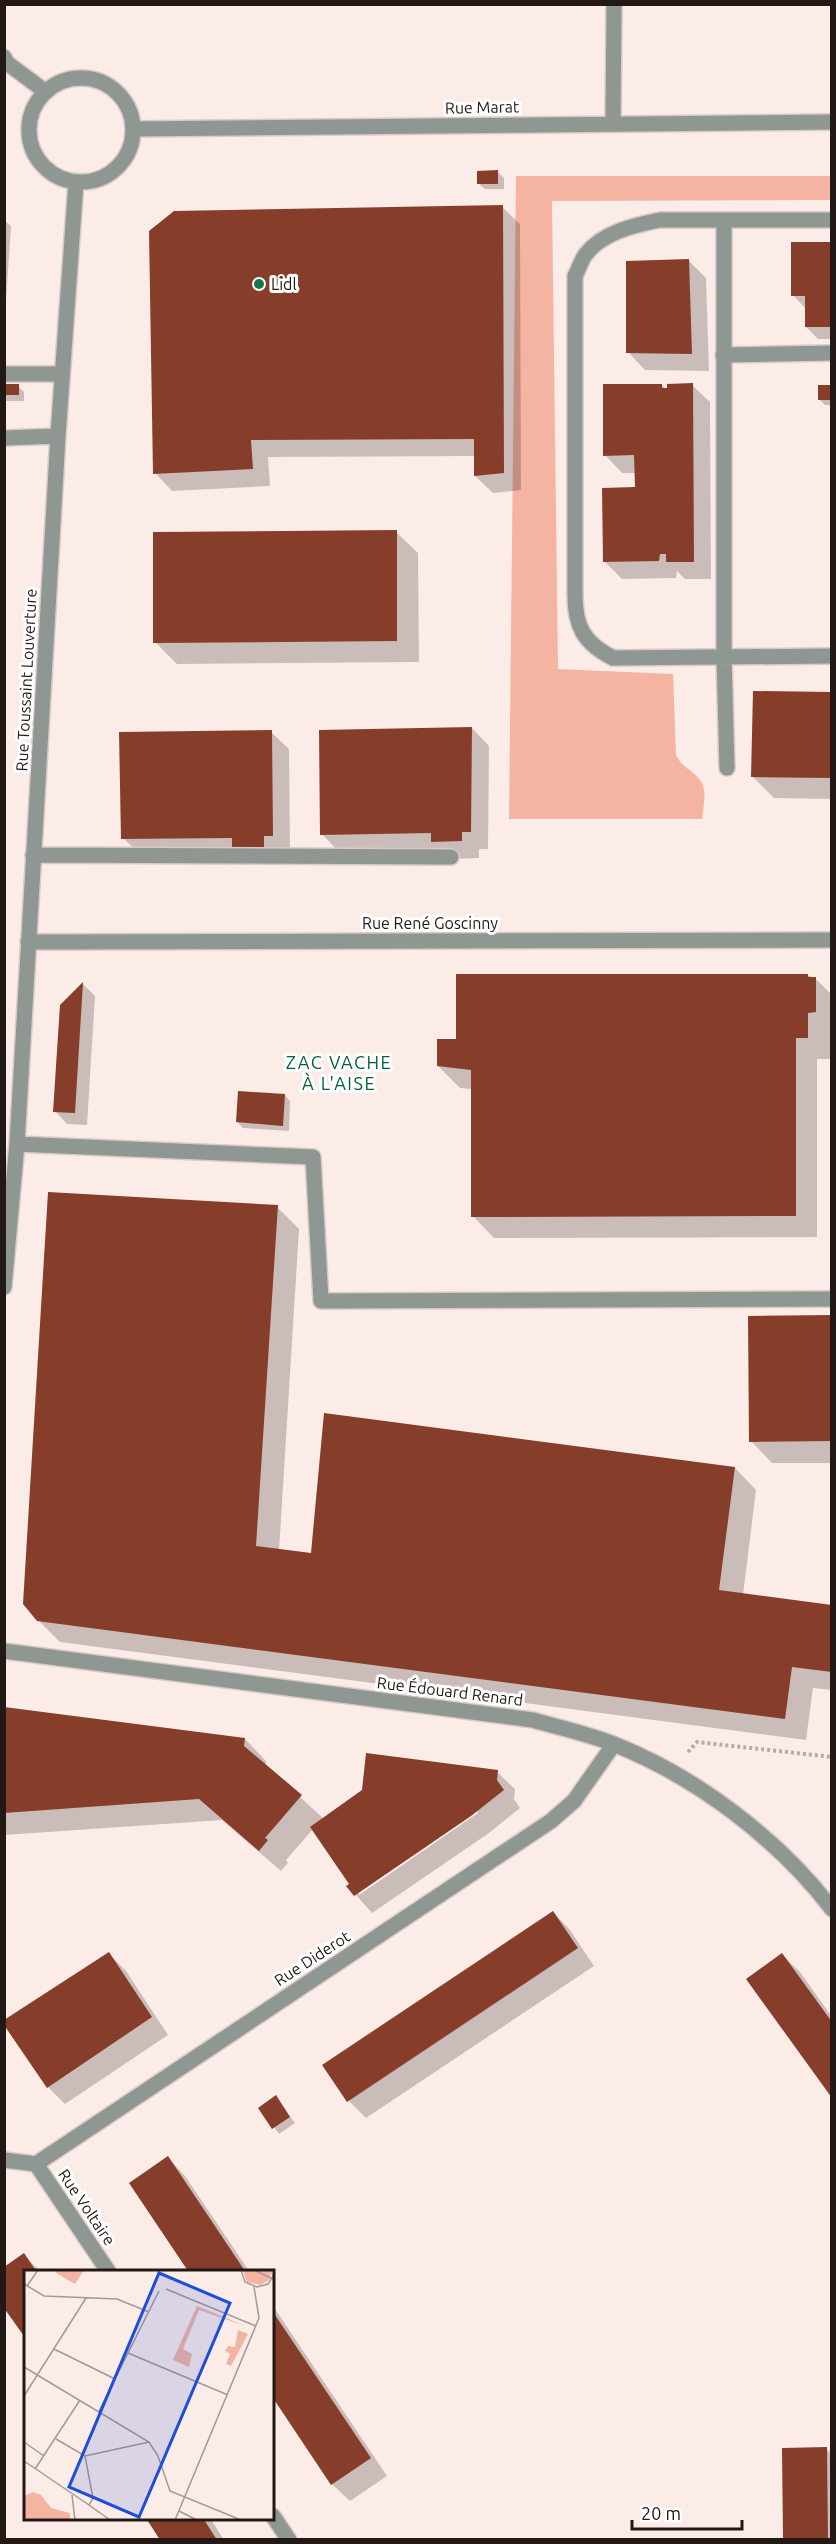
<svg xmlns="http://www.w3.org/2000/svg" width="836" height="2544" font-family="Ubuntu,sans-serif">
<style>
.green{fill:#f5b3a2}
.shadow{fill:#0003;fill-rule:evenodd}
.building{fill:#863d2a}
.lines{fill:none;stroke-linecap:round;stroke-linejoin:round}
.minor-casing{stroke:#d9cac7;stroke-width:18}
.path{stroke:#b7a9a6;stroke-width:4;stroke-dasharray:3 3;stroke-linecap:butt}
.minor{stroke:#8e9791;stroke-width:15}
.poi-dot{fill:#17754a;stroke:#fff;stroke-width:2}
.labels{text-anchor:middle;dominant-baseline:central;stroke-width:6;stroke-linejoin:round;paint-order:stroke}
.street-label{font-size:16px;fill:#221917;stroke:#fff}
.poi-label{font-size:16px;fill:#221917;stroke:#fff;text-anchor:start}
.neighbourhood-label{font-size:18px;letter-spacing:1.5px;fill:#02603a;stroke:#fff}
.inset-road{fill:none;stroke:#a59894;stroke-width:1.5}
.view{fill:#1d4ed8;fill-opacity:0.15;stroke:#1d4ed8;stroke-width:3}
.inset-edge{fill:none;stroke:#221917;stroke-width:3}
</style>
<rect width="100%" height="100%" fill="#fcece8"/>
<path class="green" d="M516,176H831V200L552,201L558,669L673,674L676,755C683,769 692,769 700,780C708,790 703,808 702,819H509Z"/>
<path class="shadow" d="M498,172L504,178V189H485L479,184Z
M502,207L520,224L521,490L493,493L475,476V456L268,457L270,486L172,491L155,473Z
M4,220L11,226L4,331Z
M832,243V339H818L806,327V309L793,295Z
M688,260L706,278L709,371L645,370L628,352Z
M662,385L666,389L692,385L710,402L711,579H685L677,571L676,578L622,579L604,561L636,488V473H622L605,455Z
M4,386H18L24,392V401H4Z
M832,386V405H825L819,399Z
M396,532L418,553L419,662L177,664L155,642Z
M832,693V799L774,798L752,776Z
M472,728L489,746L488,849H479V858L450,859L339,852L322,834Z
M271,732L289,749L290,853H281L280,864L251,865L241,855H141L123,838Z
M807,975L815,978L832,995L830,1059H817V1237L494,1238L473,1216L472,1089L460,1088L438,1066L458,1040Z
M83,984L95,996L87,1125L67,1124L55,1111L61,1005Z
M285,1095L290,1101L289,1131L243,1128L237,1122Z
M277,1207L299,1229L279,1551L313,1555L735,1468L756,1490L743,1595L832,1606V1690L813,1688L806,1740L60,1642L38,1620Z
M832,1316V1463H772L751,1441Z
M4,1708L245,1739L266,1761V1766L324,1819L497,1772L515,1789L514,1799L520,1808L489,1833L372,1913L348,1886L351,1884L313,1829L286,1860L288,1863L281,1871L222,1820L4,1835ZM477,1811L478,1813L359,1895V1891Z
M553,1912L570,1930L594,1966L366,2118L349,2101Z
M109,1954L126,1971L168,2035L65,2104L48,2087Z
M782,1955L800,1972L832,2017V2096Z
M276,2097L295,2123L279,2134L260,2108Z
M168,2158L185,2176L249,2271H189Z
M24,2255L40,2271H26Z
M273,2306L387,2476L350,2501L332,2484L273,2396Z
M826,2449L832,2454V2540H785Z
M148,2518H210L224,2540H162Z"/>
<path class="building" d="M498,170V184H477V171Z
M503,205L504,473L474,476V439L251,440L253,469L153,474L149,231L174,211Z
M791,242H832V327H805V296H791Z
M689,259L692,354L626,353V261Z
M693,383L694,562H666V554H660L659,561L603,562L602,488L635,487L634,455L603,456V384H662V388H667V384Z
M4,384H19V395H4Z
M818,385H832V400H818Z
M397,530V641L153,643V532Z
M753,691L832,692V778L751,777Z
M472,727L471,832H462V841L431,842V833L320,835L319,730Z
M272,730L273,836H264V847L232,848V838L121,839L119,732Z
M456,974H808V977H816V1012L808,1013V1038H796V1216L471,1217V1070L437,1066V1039H456Z
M83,982L75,1113L53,1112L60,1005Z
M238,1091L285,1094L283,1126L236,1122Z
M48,1192L278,1205L256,1546L311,1553L324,1413L735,1467L719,1590L832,1605V1672L792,1667L785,1719L37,1621L23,1604Z
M832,1315V1441L749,1442L748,1316Z
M4,1707L245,1738L244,1746L302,1795L265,1838L268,1840L259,1851L199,1799L4,1813Z
M366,1753L498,1770L497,1780L504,1790L471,1816L354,1896L346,1886L349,1884L310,1827L362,1790Z
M553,1911L578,1948L347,2102L322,2065Z
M109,1952L152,2017L47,2088L4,2025V2020Z
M782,1953L832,2022V2098L746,1979Z
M276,2095L290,2117L272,2129L258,2108Z
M168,2156L245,2271H188L129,2183Z
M24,2253L36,2271H26V2339L4,2308V2267Z
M273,2312L371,2458L331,2485L273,2398Z
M827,2447L828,2540H783L782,2448Z
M146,2518H203L217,2540H160Z"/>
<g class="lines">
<g class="minor-casing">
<path id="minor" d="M4,57L7,63L46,92
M29 130a52 52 0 1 1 104 0a52 52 0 1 1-104 0Z
M613,124L614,4
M133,129L832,122
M724,220V657L727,768
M832,220H660C635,225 603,232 586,254C581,260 579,269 575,276V595C575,627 584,643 613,658L832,656
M723,355L832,353
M4,374H62
M4,438L58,436
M33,855L451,857
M28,942L832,940
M17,1144L313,1157L321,1301L832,1299
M4,1287L17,1144L58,436L76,182
M4,1651L533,1720C560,1728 590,1734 616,1745C698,1778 778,1839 832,1909
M4,2160L36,2164L551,1821L574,1801L614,1744
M36,2164L108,2271
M273,2516L289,2540"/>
</g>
<path class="path" d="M688,1752L697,1742L832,1757"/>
<use href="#minor" class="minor"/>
</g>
<circle class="poi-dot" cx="259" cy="284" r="6"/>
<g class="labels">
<g class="street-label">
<text transform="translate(482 107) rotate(-1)">Rue Marat</text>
<text transform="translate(26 680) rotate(-87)">Rue Toussaint Louverture</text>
<text x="430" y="923">Rue René Goscinny</text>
<text transform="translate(450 1691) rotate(7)">Rue Édouard Renard</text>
<text transform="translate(312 1958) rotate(-33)">Rue Diderot</text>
<text transform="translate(87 2207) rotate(56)">Rue Voltaire</text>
</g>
<g class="poi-label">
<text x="271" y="284">Lidl</text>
</g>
<g class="neighbourhood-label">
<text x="339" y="1062">ZAC VACHE<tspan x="339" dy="21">À L'AISE</tspan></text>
</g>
</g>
<g transform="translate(24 2270)">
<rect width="250" height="250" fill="#fcece8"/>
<path d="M34,0H60L51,14L32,3ZM219,0H249V1L244,11L236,15L223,12ZM173,36L224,57L175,40L159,79L168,84L165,97L149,90ZM214,60L224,64L207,96L202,94L206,84L201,81L204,76L211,77ZM9,222L17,225L27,238L46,243V250H0V226Z" fill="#f5b3a2"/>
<path class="inset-road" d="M217,0L221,12L233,17L244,14L251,3M230,0L251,10M0,14L20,26L93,29L125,42M3,16L14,0M142,19L232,56M30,79L91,109M104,83L204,125M0,97L125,172L134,186L146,221L217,250M0,126L62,28M75,141L135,21M32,169L61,186L125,172M0,172L20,186M61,186L69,228L65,235L86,250M0,191L65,235M11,199L56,130M48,225L51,250M155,241L173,250M151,250L235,48L230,17"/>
<path class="view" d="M135,3L206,33L115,247L45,217Z"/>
<rect width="250" height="250" class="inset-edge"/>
</g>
<rect width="836" height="2544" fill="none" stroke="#221917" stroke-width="12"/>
<path d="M632 2520v9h110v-9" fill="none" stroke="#221917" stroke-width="3"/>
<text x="641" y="2520" font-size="18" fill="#221917" stroke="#ffffff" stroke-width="4.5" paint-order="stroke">20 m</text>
</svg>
